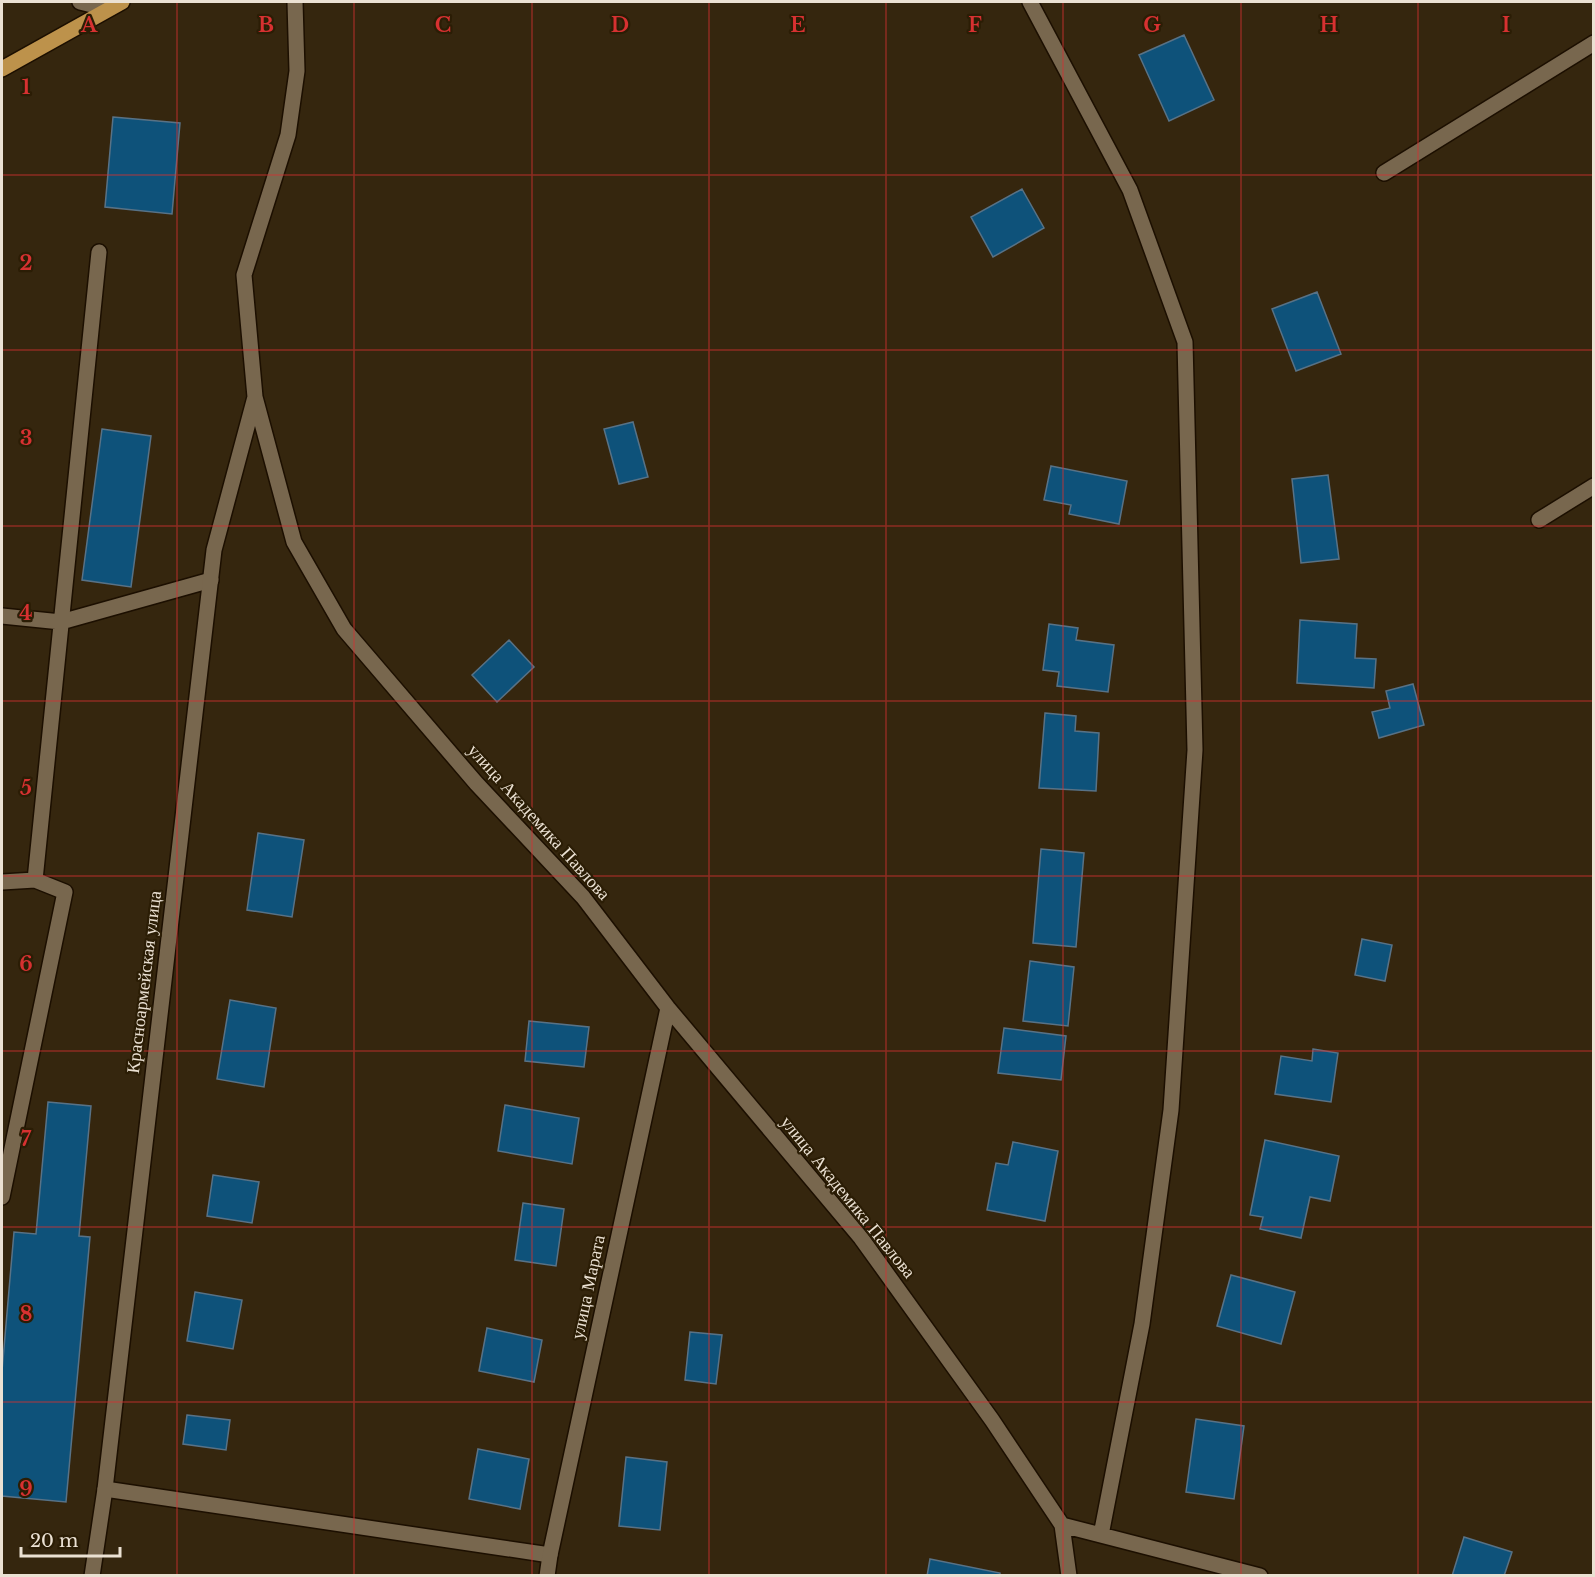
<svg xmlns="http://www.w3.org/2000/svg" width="1595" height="1577" font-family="'Libre Baskerville',serif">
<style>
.building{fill:#0e527a;stroke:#587286;stroke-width:1.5}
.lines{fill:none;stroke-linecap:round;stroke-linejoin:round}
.service-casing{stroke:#1c0f00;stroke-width:18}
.minor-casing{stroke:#1c0f00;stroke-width:18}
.primary-casing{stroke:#1c0f00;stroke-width:18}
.service{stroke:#78674e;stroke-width:15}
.minor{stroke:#78674e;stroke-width:15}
.primary{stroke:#bd924b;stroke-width:15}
.grid{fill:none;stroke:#d73131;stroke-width:1.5;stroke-opacity:0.55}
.labels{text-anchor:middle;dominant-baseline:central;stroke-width:4.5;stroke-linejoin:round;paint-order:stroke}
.street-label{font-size:18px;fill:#ebe1d3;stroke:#2b1d05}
.grid-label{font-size:20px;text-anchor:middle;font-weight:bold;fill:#d73131;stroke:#2b1d05;stroke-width:4.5;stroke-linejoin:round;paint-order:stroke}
</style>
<rect width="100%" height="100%" fill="#35260e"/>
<path class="building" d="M1184,35L1214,100L1169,121L1139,55Z
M113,117L180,123L172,214L105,207Z
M1022,189L1044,228L993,257L971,217Z
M1317,292L1341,354L1296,371L1272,309Z
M633,422L648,477L619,484L604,429Z
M102,429L151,436L131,587L82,580Z
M1051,466L1127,481L1119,524L1069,514L1071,505L1044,500Z
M1328,475L1339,559L1301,563L1292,479Z
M1300,620L1357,624L1355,658L1376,659L1374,688L1297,683Z
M1049,624L1078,628L1076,640L1114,645L1108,692L1057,686L1059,672L1043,670Z
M509,640L534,667L497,702L472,675Z
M1413,684L1424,725L1379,738L1372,712L1390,708L1386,691Z
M1045,713L1076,716L1075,731L1099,733L1096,791L1039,788Z
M258,833L304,840L292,917L247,910Z
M1041,849L1084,853L1076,947L1033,943Z
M1362,939L1392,945L1385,981L1355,975Z
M1030,961L1074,967L1068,1026L1023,1021Z
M230,1000L276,1008L264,1087L217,1079Z
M529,1021L589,1027L584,1067L525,1061Z
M1004,1028L1066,1036L1061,1080L998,1073Z
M1313,1049L1338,1053L1331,1102L1275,1094L1281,1056L1312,1061Z
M48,1102L91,1106L79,1236L90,1237L66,1502L2,1496V1371L14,1232L36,1234Z
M505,1105L579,1118L572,1164L498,1151Z
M1265,1140L1339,1156L1330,1201L1310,1197L1301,1238L1260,1229L1263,1217L1250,1215Z
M1013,1142L1058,1151L1045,1221L987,1210L996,1163L1008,1165Z
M213,1175L259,1182L252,1223L207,1216Z
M523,1203L564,1209L556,1266L515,1260Z
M1231,1275L1295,1292L1281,1344L1217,1326Z
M195,1292L242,1300L233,1349L187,1341Z
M487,1328L542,1340L534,1382L479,1371Z
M690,1332L722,1335L716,1384L685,1380Z
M187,1415L230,1420L226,1450L183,1444Z
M1196,1419L1244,1426L1234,1499L1186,1492Z
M478,1449L529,1459L520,1509L469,1499Z
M626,1457L667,1462L660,1530L619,1526Z
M1464,1537L1512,1552L1504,1576H1452Z
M930,1559L1000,1573V1576H927Z"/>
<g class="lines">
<g class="service-casing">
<path id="service" d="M2,616L61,622L211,580
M2,882L35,880
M2,1197L65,892L35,880L99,252
M105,1489L550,1555"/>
</g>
<g class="minor-casing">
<path id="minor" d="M80,2L108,9
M295,2L297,71L288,135L244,275L255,397L294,542L344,629L476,783L583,897L668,1008L861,1238L992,1420L1062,1525L1069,1576
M1030,2L1130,190L1185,342L1195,750L1171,1110L1142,1324L1101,1535
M1384,173L1594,43
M1539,520L1594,486
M1062,1525L1260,1576
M92,1576L105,1489L214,550L255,397
M547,1576L550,1555L668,1008"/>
</g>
<g class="primary-casing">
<path id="primary" d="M2,69L122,2"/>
</g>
<use href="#service" class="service"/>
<use href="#minor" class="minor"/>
<use href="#primary" class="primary"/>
</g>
<path class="grid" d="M177,2V1576M354,2V1576M532,2V1576M709,2V1576M886,2V1576M1063,2V1576M1241,2V1576M1418,2V1576M2,175H1594M2,350H1594M2,526H1594M2,701H1594M2,876H1594M2,1051H1594M2,1227H1594M2,1402H1594"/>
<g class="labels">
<g class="street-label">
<text transform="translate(539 822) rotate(48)">улица Академика Павлова</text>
<text transform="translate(144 982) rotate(-83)">Красноармейская улица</text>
<text transform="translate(848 1197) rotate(51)">улица Академика Павлова</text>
<text transform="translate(588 1287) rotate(-78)">улица Марата</text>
</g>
</g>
<g class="grid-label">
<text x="89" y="32">A</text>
<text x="266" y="32">B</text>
<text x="443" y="32">C</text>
<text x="620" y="32">D</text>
<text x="798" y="32">E</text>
<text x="975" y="32">F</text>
<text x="1152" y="32">G</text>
<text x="1329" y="32">H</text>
<text x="1506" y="32">I</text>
<text x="26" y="94">1</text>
<text x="26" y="270">2</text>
<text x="26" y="445">3</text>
<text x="26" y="620">4</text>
<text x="26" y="795">5</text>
<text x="26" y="971">6</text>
<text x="26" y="1146">7</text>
<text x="26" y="1321">8</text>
<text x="26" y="1496">9</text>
</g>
<rect width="1595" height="1577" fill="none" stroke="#ebe1d3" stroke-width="6"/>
<path d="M21 1547v9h99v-9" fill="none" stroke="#ebe1d3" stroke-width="3"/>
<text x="30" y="1547" font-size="18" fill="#ebe1d3" stroke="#2b1d05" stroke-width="4.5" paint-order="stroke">20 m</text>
</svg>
